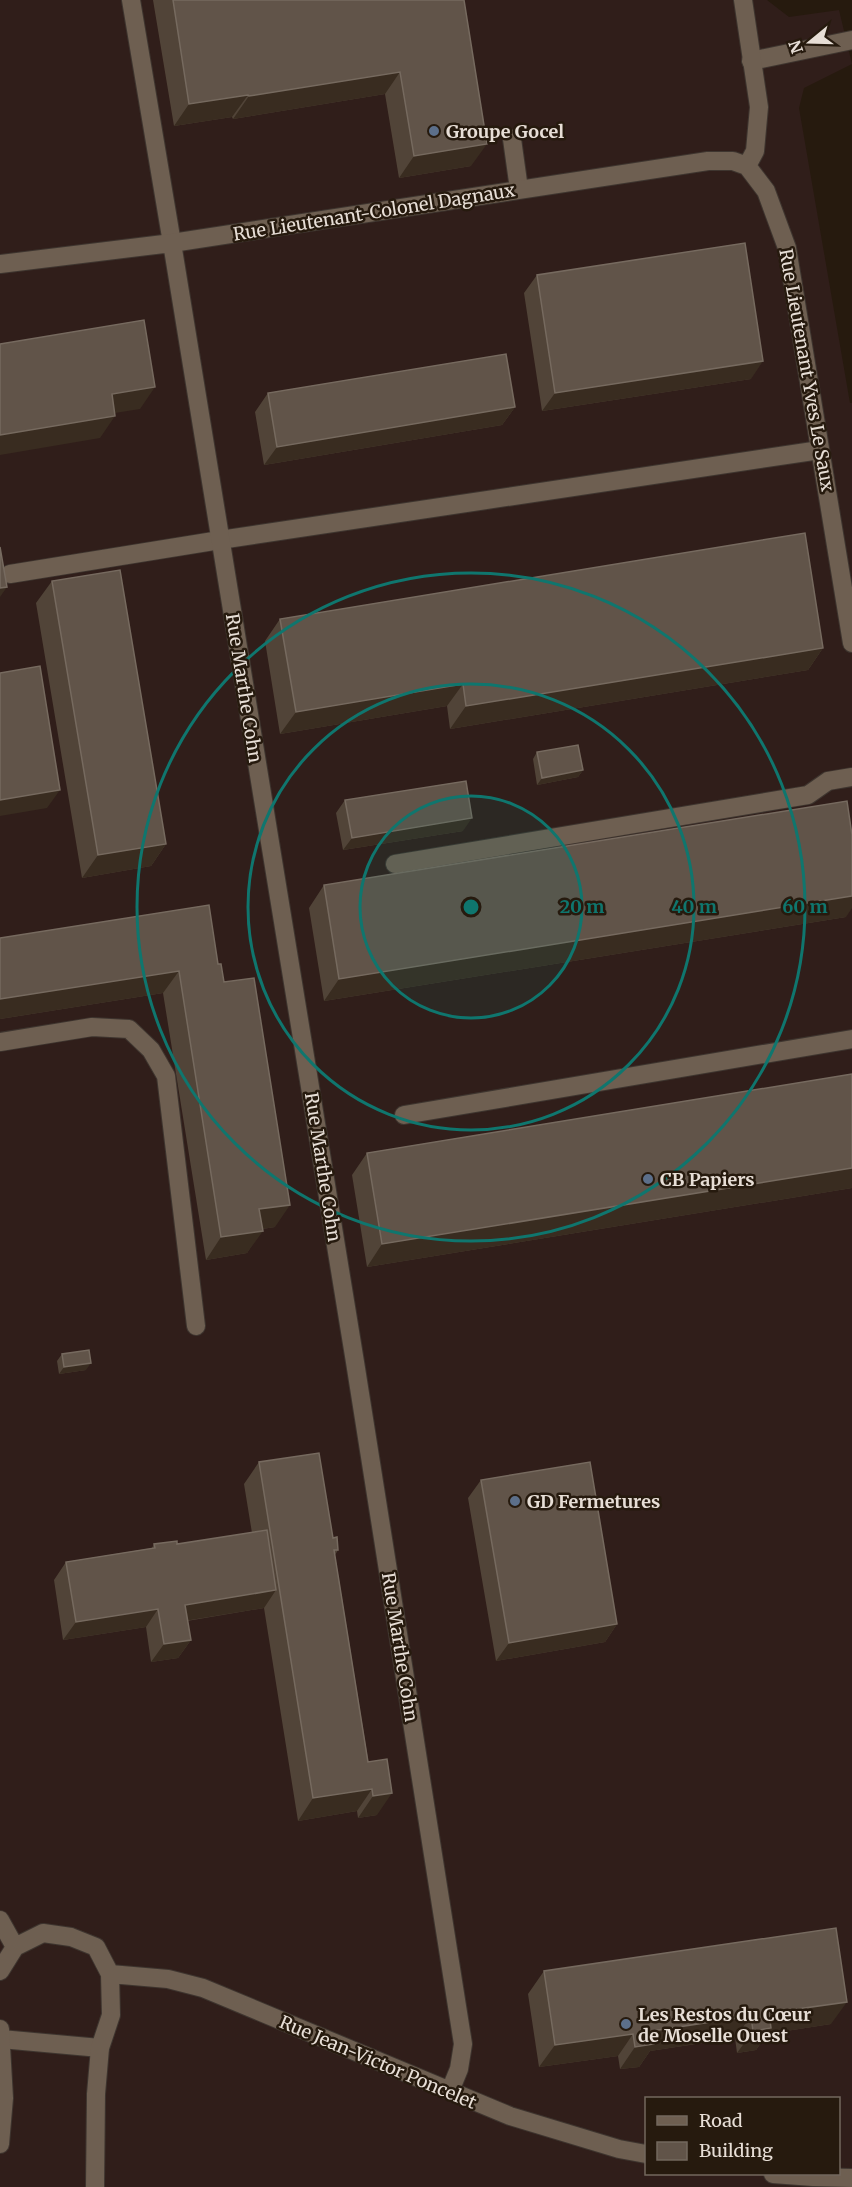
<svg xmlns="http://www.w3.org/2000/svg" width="852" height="2187" font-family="Merriweather,serif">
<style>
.industrial{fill:#301e1a;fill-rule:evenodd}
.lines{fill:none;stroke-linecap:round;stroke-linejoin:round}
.service-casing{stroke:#3e352f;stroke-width:20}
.minor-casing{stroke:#3e352f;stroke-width:20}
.service{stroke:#6e5f51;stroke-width:18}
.minor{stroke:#6e5f51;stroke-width:18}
.wall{fill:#514438}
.shaded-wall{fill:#392c20}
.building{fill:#615449;stroke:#766a5f;stroke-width:1.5}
.ring{fill:none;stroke:#0f766e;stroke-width:3}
.service-dot{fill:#5c6f8a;stroke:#261a0e;stroke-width:2}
.labels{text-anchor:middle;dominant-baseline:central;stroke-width:5;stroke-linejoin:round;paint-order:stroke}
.poi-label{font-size:18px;font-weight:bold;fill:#e7ded6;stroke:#261a0e;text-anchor:start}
.street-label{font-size:18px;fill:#e7ded6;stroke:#261a0e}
.centre{fill:#0f766e;stroke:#261a0e;stroke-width:3}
.ring-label{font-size:18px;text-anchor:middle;font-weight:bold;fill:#0f766e;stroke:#261a0e;stroke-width:5;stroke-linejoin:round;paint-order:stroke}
</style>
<rect width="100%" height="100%" fill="#261a0e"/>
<path class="industrial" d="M0,0H767L789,17L839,10L852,64L804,88L799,108L850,403H852V2187H0ZM646,2098H838V2174H646Z"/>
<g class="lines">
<g class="service-casing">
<path id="service" d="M131,0L172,243
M751,61L852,40
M512,139L519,189
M10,574L220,540L820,450
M395,864L808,795L828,781L852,777
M0,1042L92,1027L129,1029L151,1050L166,1076L196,1326
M404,1115L852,1039
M1,2039L100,2048"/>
</g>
<g class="minor-casing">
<path id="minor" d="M743,0L759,107L755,151L747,166L766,191L787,248L852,643
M172,243L355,1362L463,2044L459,2069L450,2091
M0,264L172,243L708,161H733L747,166
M0,1920L15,1947
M0,1971L15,1947L43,1933L71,1937L96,1947L110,1974L111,2015L100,2048L96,2094L95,2187
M110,1974L168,1979L203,1988L510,2116L619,2149L646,2154
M0,2029L4,2098L0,2144
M773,2174L813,2177L852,2178"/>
</g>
<use href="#service" class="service"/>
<use href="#minor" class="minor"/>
</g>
<path class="wall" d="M153,0H464L471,166L399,178L385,94L233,119L232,117L174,126Z
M537,275L751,379L542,411L524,293Z
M268,393L515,407L502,425L264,465L255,412Z
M52,581L166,844L151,866L82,878L36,603Z
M280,619L823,648L808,670L450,729L447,706L280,734L265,641Z
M537,752L583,770L578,777L537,785L533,759Z
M345,800L463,831L343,850L336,813Z
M324,885L846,917L324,1001L309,908Z
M0,938L218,964L224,982L275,1227L262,1229L247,1253L206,1260L163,993L0,1019Z
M852,1074V1188L367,1267L352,1175L367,1153Z
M62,1354L86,1370L59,1374L57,1361Z
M259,1462L333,1538L338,1550L335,1555L377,1815L358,1818L357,1811L298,1821L264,1608L187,1621L191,1640L178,1658L151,1662L146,1627L63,1640L54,1580L66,1562L152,1548L154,1544H177L252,1533L244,1484Z
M481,1480L617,1624L605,1642L496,1661L468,1498Z
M544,1971L831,2024L767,2034L756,2050L737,2053L735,2038L650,2051L639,2067L620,2069L618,2056L539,2067L528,1994Z"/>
<path class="shaded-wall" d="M400,72L385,94L233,119L249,96Z
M248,95L232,117L174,126L189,104Z
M487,144L471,166L399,178L414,156Z
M763,361L751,379L542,411L555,393Z
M155,387L140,409L96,416L112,394Z
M515,407L502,425L264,465L277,447Z
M115,416L100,438L0,455V435Z
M7,587L0,597V588Z
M823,648L808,670L450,729L466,706Z
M463,684L447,706L280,734L296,712Z
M583,770L578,777L537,785L542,778Z
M60,790L47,808L0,816V800Z
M472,818L463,831L343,850L352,838Z
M166,844L151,866L82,878L98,855Z
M852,896V908L846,917L324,1001L339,979Z
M179,971L163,993L0,1019V999Z
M852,1168V1188L367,1267L382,1244Z
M290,1205L275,1227L243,1232L259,1209Z
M263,1231L247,1253L206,1260L221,1237Z
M91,1363L86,1370L59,1374L64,1367Z
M276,1590L264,1608L172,1623L185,1605Z
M158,1609L146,1627L63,1640L76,1622Z
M617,1624L605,1642L496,1661L509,1643Z
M191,1640L178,1658L151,1662L164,1644Z
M372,1789L357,1811L298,1821L313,1798Z
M392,1793L377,1815L358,1818L373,1796Z
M847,2002L831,2024L767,2034L756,2050L737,2053L753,2031L769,2013Z
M751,2016L735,2038L650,2051L639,2067L620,2069L635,2047L652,2031Z
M633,2034L618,2056L539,2067L555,2045Z"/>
<path class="building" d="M173,0H464L487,144L414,156L400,72L249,96L248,95L189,104Z
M745,243L763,361L555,393L537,275Z
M144,320L155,387L112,394L115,416L0,435V344Z
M506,354L515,407L277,447L268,393Z
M805,533L823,648L466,706L463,684L296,712L280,619Z
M0,547L7,587L0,588Z
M120,570L166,844L98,855L52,581Z
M40,666L60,790L0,800V673Z
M578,745L583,770L542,778L537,752Z
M466,781L472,818L352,838L345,800Z
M847,801L852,835V896L339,979L324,885Z
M209,905L218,964H221L224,982L254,978L290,1205L259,1209L263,1231L221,1237L179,971L0,999V938Z
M852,1074V1168L382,1244L367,1153Z
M89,1350L91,1363L64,1367L62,1354Z
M319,1453L333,1538L337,1537L338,1550H334L368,1762L387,1759L392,1793L373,1796L372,1789L313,1798L259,1462Z
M590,1462L617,1624L509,1643L481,1480Z
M267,1530L276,1590L185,1605L191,1640L164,1644L158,1609L76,1622L66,1562L155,1548L154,1544L177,1541V1544Z
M836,1928L847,2002L769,2013L771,2028L753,2031L751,2016L652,2031L654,2044L635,2047L633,2034L555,2045L544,1971Z"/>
<circle cx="471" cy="907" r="111" fill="#0f766e" fill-opacity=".12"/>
<g class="ring">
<circle cx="471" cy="907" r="111"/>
<circle cx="471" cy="907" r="223"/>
<circle cx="471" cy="907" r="334"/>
</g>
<g class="service-dot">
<circle cx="434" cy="131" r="6"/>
<circle cx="648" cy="1179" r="6"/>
<circle cx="515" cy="1501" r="6"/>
<circle cx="626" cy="2024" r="6"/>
</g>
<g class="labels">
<g class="poi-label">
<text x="446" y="131">Groupe Gocel</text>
<text x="660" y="1179">CB Papiers</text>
<text x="527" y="1501">GD Fermetures</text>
<text x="638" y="2014">Les Restos du Cœur<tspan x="638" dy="21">de Moselle Ouest</tspan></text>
</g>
<g class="street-label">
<text transform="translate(374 212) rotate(-9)">Rue Lieutenant-Colonel Dagnaux</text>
<text transform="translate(807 370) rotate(80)">Rue Lieutenant Yves Le Saux</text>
<text transform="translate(244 688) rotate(81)">Rue Marthe Cohn</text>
<text transform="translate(323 1167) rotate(81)">Rue Marthe Cohn</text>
<text transform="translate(400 1647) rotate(81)">Rue Marthe Cohn</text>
<text transform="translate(378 2062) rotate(23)">Rue Jean-Victor Poncelet</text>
</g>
</g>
<circle cx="471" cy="907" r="9" class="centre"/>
<g class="ring-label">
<text x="582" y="913">20 m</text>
<text x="694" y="913">40 m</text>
<text x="805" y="913">60 m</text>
</g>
<rect x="645" y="2097" width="195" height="78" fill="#261a0e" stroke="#73685e" stroke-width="1.5"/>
<rect x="657" y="2116" width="30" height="9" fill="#6e5f51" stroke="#73685e" stroke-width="1.5"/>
<text x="699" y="2127" font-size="18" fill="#e7ded6">Road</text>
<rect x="657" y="2142" width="30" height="18" fill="#615449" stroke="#73685e" stroke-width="1.5"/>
<text x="699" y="2157" font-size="18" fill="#e7ded6">Building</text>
<g transform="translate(810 42) rotate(251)" stroke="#261a0e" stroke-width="4.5" paint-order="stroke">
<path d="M0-4.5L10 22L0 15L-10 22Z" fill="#e7ded6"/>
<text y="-9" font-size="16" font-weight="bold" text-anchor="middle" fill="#e7ded6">N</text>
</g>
</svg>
